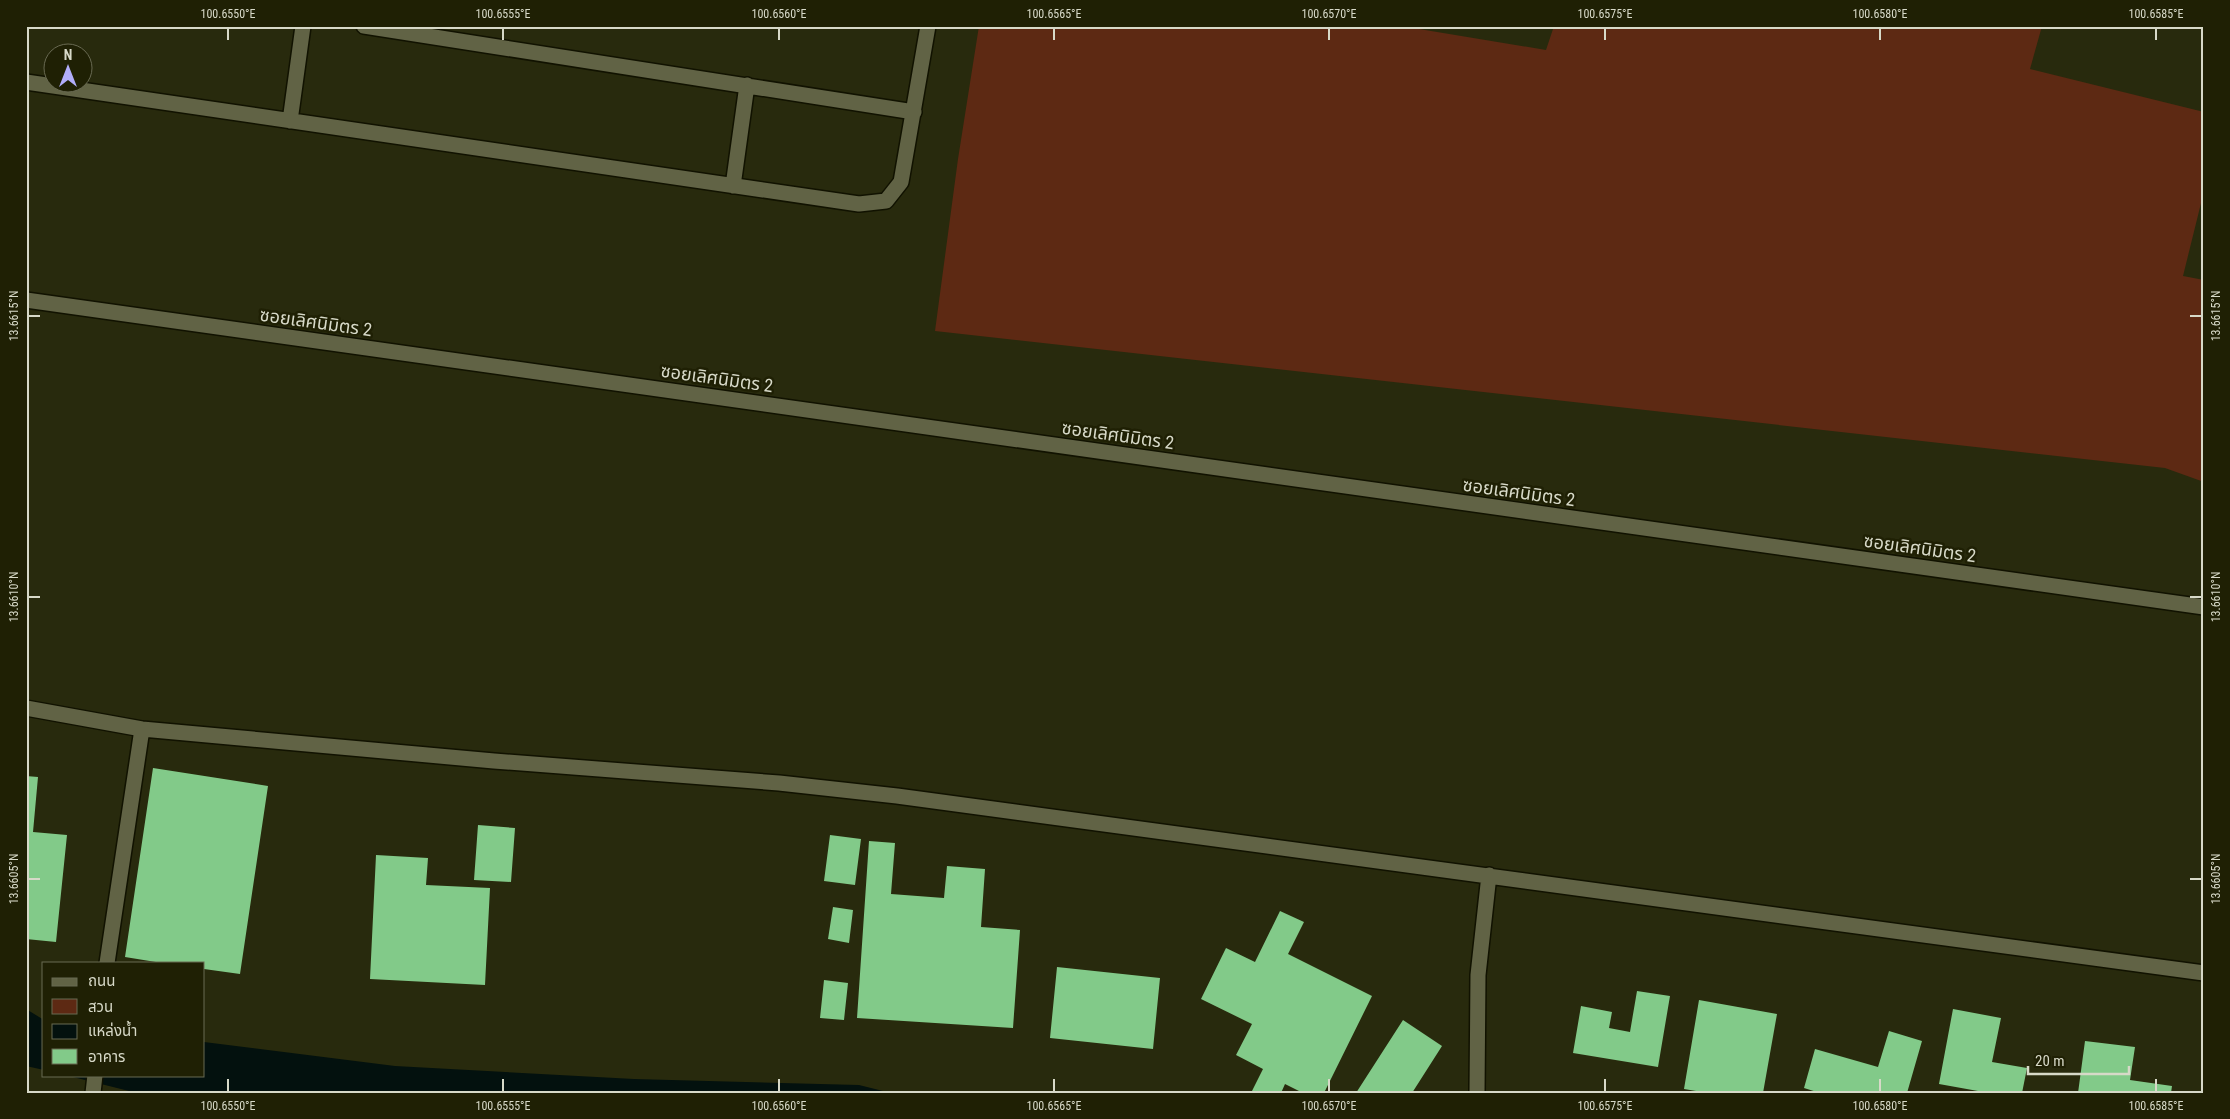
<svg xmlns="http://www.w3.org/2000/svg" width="2230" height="1119" font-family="'Roboto Condensed','Noto Sans Thai',sans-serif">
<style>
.green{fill:#5d2913}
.water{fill:#03110e}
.building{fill:#82ca89}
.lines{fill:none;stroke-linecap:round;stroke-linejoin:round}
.street-casing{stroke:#111200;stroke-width:18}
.street{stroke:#616345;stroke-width:15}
.ticks{fill:none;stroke:#d7d9c8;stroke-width:2}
.labels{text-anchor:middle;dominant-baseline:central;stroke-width:5;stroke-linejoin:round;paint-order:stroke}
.street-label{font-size:18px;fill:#d7d9c8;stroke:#1f2004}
.neatline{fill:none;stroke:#d7d9c8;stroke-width:2}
.ticks-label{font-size:12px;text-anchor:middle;fill:#d7d9c8}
</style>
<rect width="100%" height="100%" fill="#282a0d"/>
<path class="green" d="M979,26H1401L1546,50L1554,26H2042L2030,69L2204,112V191L2183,276L2204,280V482L2165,468L935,331L958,159Z"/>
<path class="water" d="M26,1009L44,1020V1070L26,1066Z
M204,1042L395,1066L634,1079L859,1085L891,1093H137L65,1075H204Z"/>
<path class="building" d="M153,768L268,786L240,974L204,969V963H162L125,957Z
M26,776L38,777L33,832L67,835L56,942L26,939Z
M478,825L515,828L511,882L474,880Z
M830,835L861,839L855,885L824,881Z
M869,841L895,843L891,894L944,898L947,866L985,869L981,927L1020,930L1013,1028L857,1018Z
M376,855L428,858L426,885L490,888L485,985L370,979Z
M833,907L853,910L849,943L828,939Z
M1280,911L1304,922L1288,954L1372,996L1324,1093H1303L1285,1084L1281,1093H1251L1263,1069L1236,1055L1252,1024L1201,999L1226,948L1255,962Z
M1057,967L1160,978L1153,1049L1050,1038Z
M824,980L848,983L844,1020L820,1018Z
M1637,991L1670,996L1658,1067L1573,1053L1581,1006L1612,1012L1609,1028L1630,1032Z
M1699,1000L1777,1014L1763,1093H1708L1684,1089Z
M1953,1009L2001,1018L1992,1062L2027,1068L2022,1093H1989L1939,1084Z
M1403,1020L1442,1046L1412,1093H1356Z
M1889,1031L1922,1041L1907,1093H1820L1804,1088L1815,1049L1878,1067Z
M2085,1041L2135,1047L2130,1080L2172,1086L2171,1093H2078Z"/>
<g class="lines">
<g class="street-casing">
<path id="street" d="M364,26L914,112
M26,82L859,204L886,201L901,182L928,26
M290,121L303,26
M733,186L747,85
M26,300L2204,607
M26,708L142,729L494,761L779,783L897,796L2204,973
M107,963L142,729
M93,1093L95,1075
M1477,1093L1478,975L1489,875"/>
</g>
<use href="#street" class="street"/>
</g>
<path class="ticks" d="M228,28V40M503,28V40M779,28V40M1054,28V40M1329,28V40M1605,28V40M1880,28V40M2156,28V40M28,316H40M2190,316H2202M28,597H40M2190,597H2202M28,879H40M2190,879H2202M228,1079V1092M503,1079V1092M779,1079V1092M1054,1079V1092M1329,1079V1092M1605,1079V1092M1880,1079V1092M2156,1079V1092"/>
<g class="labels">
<g class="street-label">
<text transform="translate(316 322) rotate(8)">ซอยเลิศนิมิตร 2</text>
<text transform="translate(717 378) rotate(8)">ซอยเลิศนิมิตร 2</text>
<text transform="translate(1118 435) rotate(8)">ซอยเลิศนิมิตร 2</text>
<text transform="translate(1519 492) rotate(8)">ซอยเลิศนิมิตร 2</text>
<text transform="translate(1920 548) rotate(8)">ซอยเลิศนิมิตร 2</text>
</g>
</g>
<rect width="2230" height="1119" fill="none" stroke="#1f2004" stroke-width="55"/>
<rect x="42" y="962" width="162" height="115" fill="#1f2004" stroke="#696a52"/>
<rect x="52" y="978" width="25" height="8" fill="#616345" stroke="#696a52"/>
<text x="88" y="986" font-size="15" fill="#d7d9c8">ถนน</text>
<rect x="52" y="999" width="25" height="15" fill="#5d2913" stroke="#696a52"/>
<text x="88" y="1012" font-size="15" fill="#d7d9c8">สวน</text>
<rect x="52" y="1024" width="25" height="15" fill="#03110e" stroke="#696a52"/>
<text x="88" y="1036" font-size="15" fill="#d7d9c8">แหล่งน้ำ</text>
<rect x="52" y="1049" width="25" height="15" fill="#82ca89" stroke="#696a52"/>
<text x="88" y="1062" font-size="15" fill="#d7d9c8">อาคาร</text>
<g transform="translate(68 68)"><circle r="24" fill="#1f2004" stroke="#696a52"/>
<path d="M0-4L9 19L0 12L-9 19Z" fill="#b1adfa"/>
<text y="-8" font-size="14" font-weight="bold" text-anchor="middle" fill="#d7d9c8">N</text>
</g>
<path d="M2028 1066v8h101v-8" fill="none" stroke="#d7d9c8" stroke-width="2.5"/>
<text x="2035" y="1066" font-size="15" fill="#d7d9c8" stroke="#1f2004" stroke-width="4" paint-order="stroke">20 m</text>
<rect x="28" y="28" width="2174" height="1064" class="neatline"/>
<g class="ticks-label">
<text x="228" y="18">100.6550°E</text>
<text x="503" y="18">100.6555°E</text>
<text x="779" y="18">100.6560°E</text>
<text x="1054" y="18">100.6565°E</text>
<text x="1329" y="18">100.6570°E</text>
<text x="1605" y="18">100.6575°E</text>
<text x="1880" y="18">100.6580°E</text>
<text x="2156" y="18">100.6585°E</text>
<text transform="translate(14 316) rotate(-90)" y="4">13.6615°N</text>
<text transform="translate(2216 316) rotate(-90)" y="4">13.6615°N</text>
<text transform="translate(14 597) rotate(-90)" y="4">13.6610°N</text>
<text transform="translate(2216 597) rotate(-90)" y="4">13.6610°N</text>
<text transform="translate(14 879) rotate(-90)" y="4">13.6605°N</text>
<text transform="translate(2216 879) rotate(-90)" y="4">13.6605°N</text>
<text x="228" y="1110">100.6550°E</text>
<text x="503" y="1110">100.6555°E</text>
<text x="779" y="1110">100.6560°E</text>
<text x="1054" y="1110">100.6565°E</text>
<text x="1329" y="1110">100.6570°E</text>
<text x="1605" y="1110">100.6575°E</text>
<text x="1880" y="1110">100.6580°E</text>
<text x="2156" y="1110">100.6585°E</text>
</g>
</svg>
